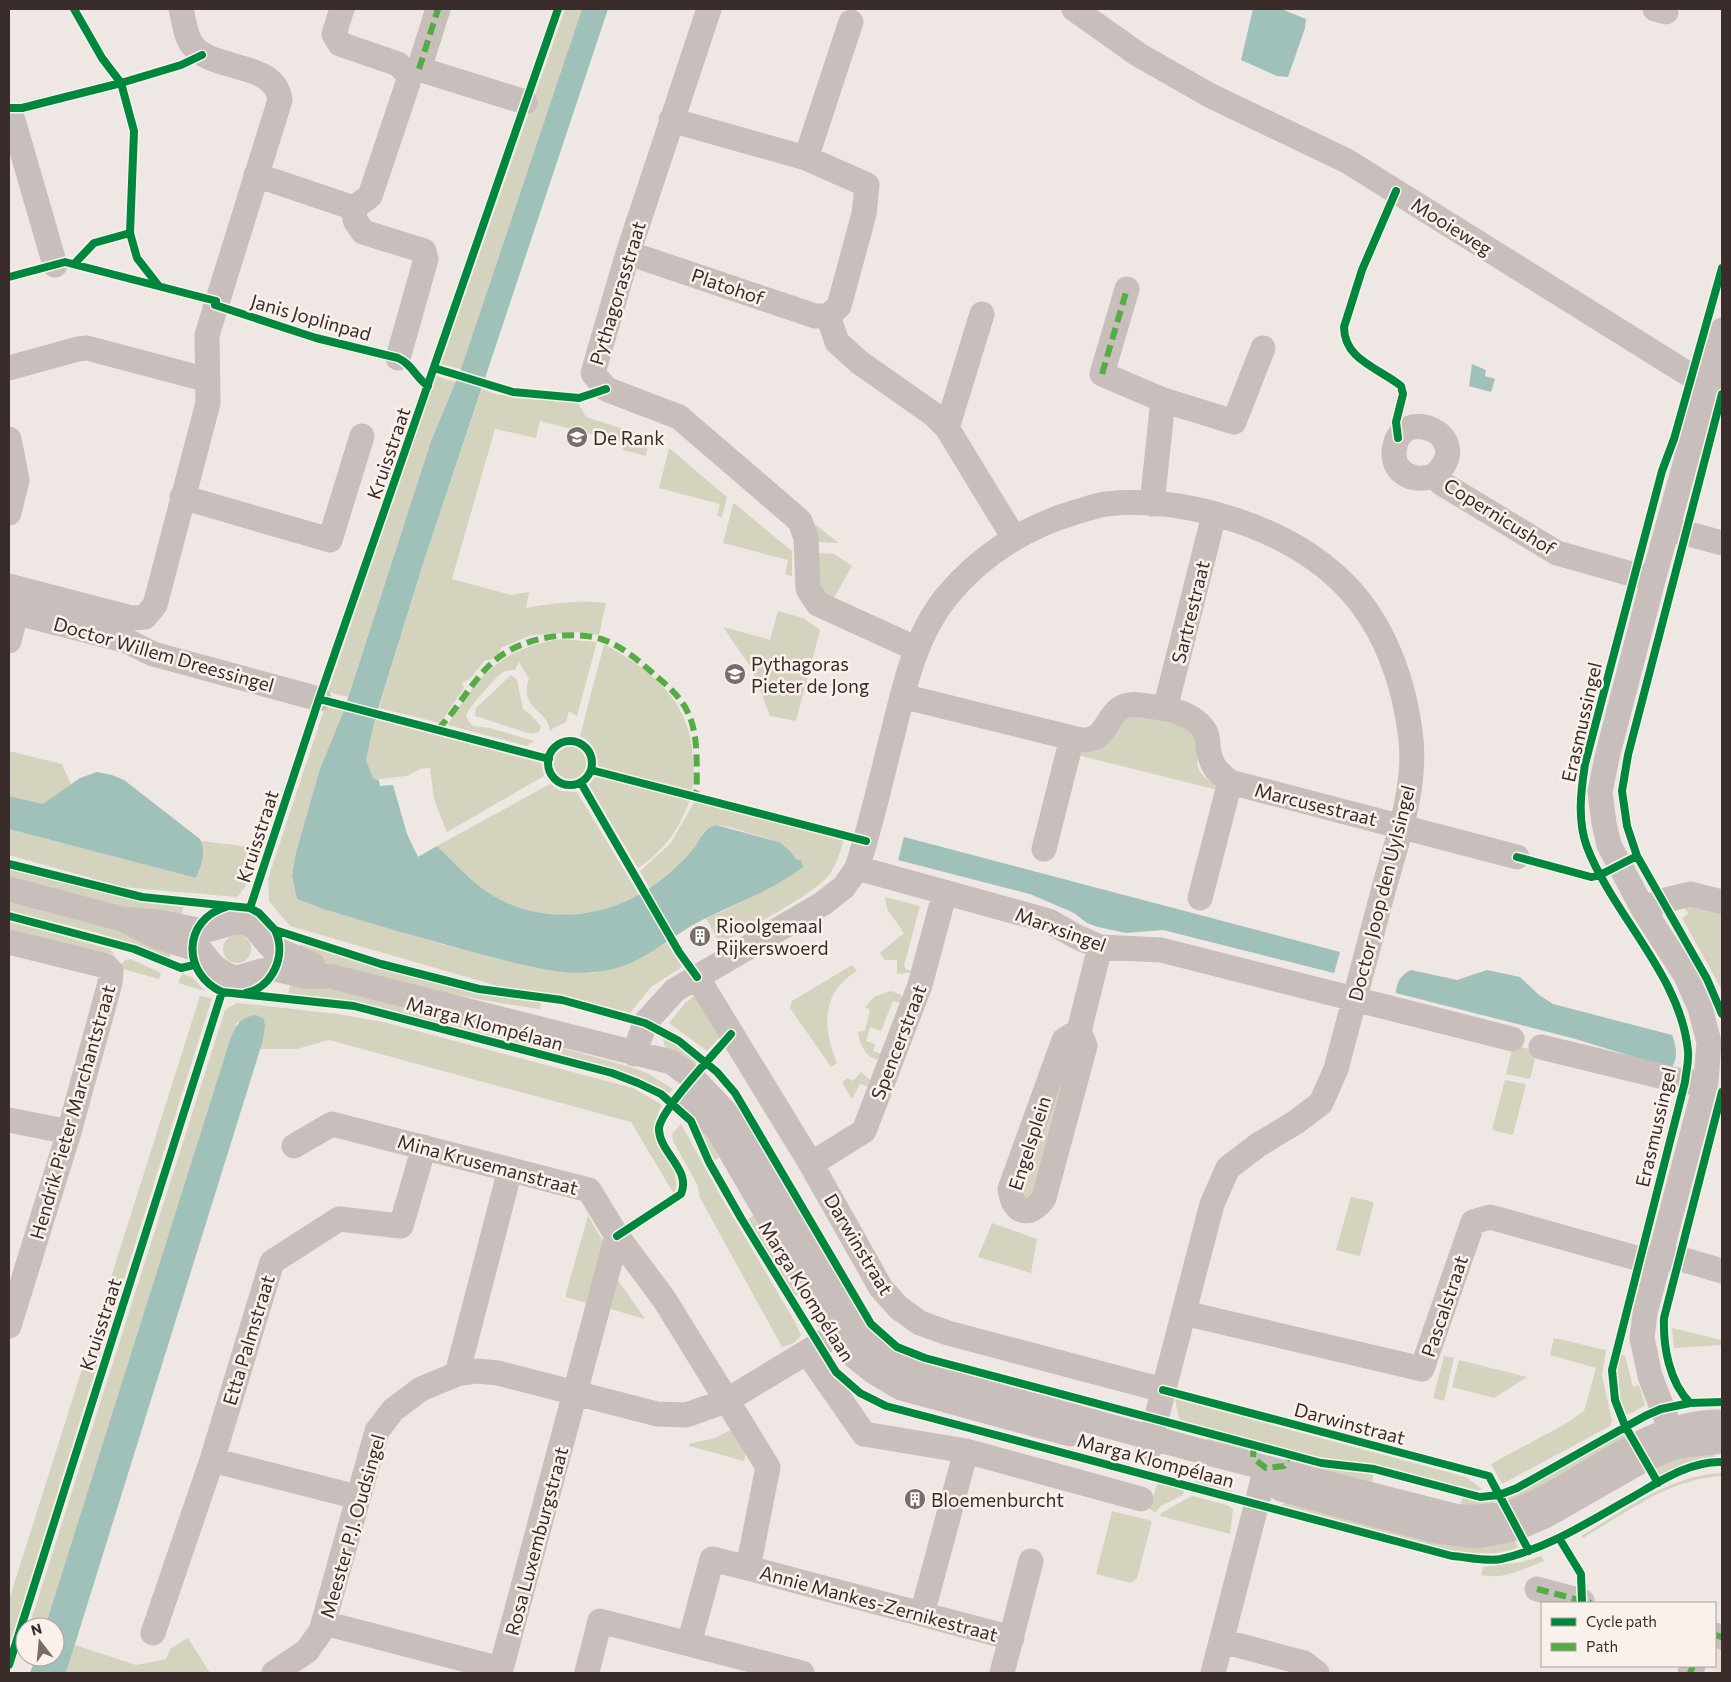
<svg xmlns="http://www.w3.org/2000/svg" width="1731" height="1682" font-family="Commissioner,sans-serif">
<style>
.green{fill:#d4d3be}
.plaza{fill:#ecdcd4}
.water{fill:#a0c0ba}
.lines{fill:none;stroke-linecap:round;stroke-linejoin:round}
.minor{stroke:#c8bfbc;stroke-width:25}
.quiet{stroke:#55ab44;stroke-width:6;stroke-dasharray:12 6;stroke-linecap:butt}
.cycleway-casing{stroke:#faf1ec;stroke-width:11}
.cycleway{stroke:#00873e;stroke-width:8}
.labels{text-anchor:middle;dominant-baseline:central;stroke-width:5;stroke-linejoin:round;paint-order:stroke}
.street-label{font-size:19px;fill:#392c2a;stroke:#faf1ec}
.poi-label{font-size:19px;fill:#392c2a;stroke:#faf1ec;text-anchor:start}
</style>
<rect width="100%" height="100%" fill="#eee7e4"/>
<path class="green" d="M565,9H582L461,369L441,364Z
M436,376L456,382L431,441L348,697L328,692Z
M482,389L498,395H513L512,398L577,401L586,417L645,436L648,444L646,456L623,450L624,442L540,421L536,438L495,429L452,579L511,595L529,592L526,608C552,603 580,600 606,603L599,635L574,632L531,635L501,648L499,653L490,660H485L470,679L462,683L464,688L440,723L379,708L423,564Z
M669,448L727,497L722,517L717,516L720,504L659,488Z
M733,504H735L792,551V576L785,574L788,560L723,543Z
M812,522L839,543L817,542Z
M817,553L834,554L852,566L831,603L825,599L814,566Z
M778,611L803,618L820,630L796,721L770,716L752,669L723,627L770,640Z
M561,639L597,642L577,716L569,711L566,722L552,729L550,732C550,710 518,710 529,679L519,662L515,670C511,670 507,670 503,672C496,676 469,708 466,715L469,722L473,726L490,728L534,741L527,746L448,725C478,676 501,648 561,639Z
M604,644C652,671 689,699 693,757C693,767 696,782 691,791L598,768C599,754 593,742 580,736Z
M511,675L517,680L523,709L531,715L541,726L539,732L531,734L475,716L476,708Z
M325,707L344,710L320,769L292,876L297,899L323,909L445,945L536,968L593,973L619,967L667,943L682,967L651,987L630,1013L560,995L526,994L290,926L269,901L268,879Z
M1139,716C1157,719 1192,722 1198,743C1200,752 1195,762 1199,770C1204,779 1212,781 1218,790L1078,755L1128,718Z
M375,719L541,763L544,776L447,832L434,799L430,768L420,769L407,776L379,779V781L373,778L366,760Z
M554 763a16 16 0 1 1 32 0a16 16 0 1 1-32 0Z
M9,751L62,764L71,785L43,804L9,796Z
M596,775L690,799C680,829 664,851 638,868L589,785Z
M550,784L560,791L577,792L639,895C592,919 538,923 492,895C472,882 454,862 437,846Z
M695,801L844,839C840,852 837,864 829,875C811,897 747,928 720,944L706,918C739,905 768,889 798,870C796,843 768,839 746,832C736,829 726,825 716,825L704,831L692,852L650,889L640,871L670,844Z
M9,829L196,878C201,866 208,854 201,841L258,848L245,887L237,897L123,887L9,855Z
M9,869L131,899L184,905L180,921L9,879Z
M885,897L920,906L904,966L906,969L915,972L897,974V960H885L880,953L904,933L887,909Z
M9,900L173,945L169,961C121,934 62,925 9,911Z
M1693,907L1722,915V990L1682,918L1688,914L1685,908Z
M9,921L110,949L115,955L108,953L106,961L58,942L9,929Z
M223 949a14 14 0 1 1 28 0a14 14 0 1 1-28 0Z
M301,943L380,968L479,993L541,1001L540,1009C458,998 377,979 298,954Z
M131,959L161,973L159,979L119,968L125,960Z
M852,965L857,971C820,993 823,1029 837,1063L831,1067L790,1008L792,1001Z
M182,974L192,977L205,991L178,983Z
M291,980L315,984L424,1009L630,1067L647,1073L673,1089L669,1094L643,1080L606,1067L349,1000L288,996Z
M891,991L901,995L904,1004L893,1001L881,1031L870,1027L866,1041L875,1044L873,1051L886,1056C870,1067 860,1046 858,1032L865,1031L870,1010L865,1007L874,997Z
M697,994L721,1036L707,1051L669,1023L685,1003Z
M200,996L212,998L9,1647V1600Z
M237,1003L338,1014L383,1022L633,1088L662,1105C636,1154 687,1158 674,1194L631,1122L329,1040L297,1049H260L265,1025L264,1019L237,1022L45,1627H29L225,1010Z
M662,1035L699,1060L691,1070L666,1051Z
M1513,1045L1537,1051L1530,1079L1506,1074Z
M1073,1048L1043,1184L1029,1197L1025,1198L1020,1179Z
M861,1072L871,1081L872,1088L860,1084L852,1099L842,1083L847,1078L853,1081Z
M1505,1080L1526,1084L1513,1135L1492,1130Z
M694,1121L704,1127L719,1158L712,1161Z
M681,1124L720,1195L795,1322L801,1335L794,1343L782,1347L699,1196L698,1186L673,1141L672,1134Z
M1351,1197L1374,1202L1360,1256L1336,1250Z
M754,1215L806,1290L794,1297L747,1220Z
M588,1216L601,1238L610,1246L594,1305L566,1297V1293Z
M992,1223L1037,1239L1031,1273L978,1257Z
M615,1276L645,1319L607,1308Z
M1672,1328L1722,1340V1345L1674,1348Z
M1554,1338L1606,1350L1602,1376L1612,1421L1610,1426L1502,1484L1491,1464L1567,1423L1584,1411L1596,1368L1550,1355Z
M1617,1353L1625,1356L1633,1387L1639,1385L1645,1405L1634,1412L1623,1415C1616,1394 1612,1375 1617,1353Z
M1444,1356L1454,1358L1444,1401L1433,1398Z
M1459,1360L1527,1377L1494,1398L1452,1387Z
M1175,1399L1466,1477L1482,1489L1476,1491L1379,1466L1305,1456L1180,1424Z
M733,1429L746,1452L744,1461L689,1446V1444L715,1438Z
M1625,1430L1631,1441L1512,1507L1506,1496Z
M1208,1436L1248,1446L1247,1457L1205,1446Z
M1714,1445L1715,1457L1686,1463L1661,1476H1657L1653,1469L1677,1456Z
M1293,1459L1332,1468L1374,1473L1372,1482L1289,1469Z
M1197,1473L1224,1483L1233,1493L1194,1484Z
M1722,1473V1476C1669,1479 1627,1512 1583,1538L1581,1536C1625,1510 1670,1475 1722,1473Z
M1158,1482L1184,1489L1183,1495L1161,1506L1155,1513L1149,1508Z
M1192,1496L1227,1505L1233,1509L1230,1534L1160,1516L1161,1513Z
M1463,1496L1494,1501L1497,1510L1460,1506Z
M1292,1501L1514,1537L1518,1548L1498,1553L1462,1554L1393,1537L1280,1505Z
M1112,1511L1152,1521L1137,1578L1131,1583L1096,1574Z
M1541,1556L1544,1561C1523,1569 1503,1580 1481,1575L1483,1567L1522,1562Z
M188,1638L210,1673H66L75,1645L136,1665L166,1659L170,1649Z"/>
<path class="plaza" d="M1715,1623L1722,1625V1673L1706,1666H1715Z"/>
<path class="water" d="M582,9H608L423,564L375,719L366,760L373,778L379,781L380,786L393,785L407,834L418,857L437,846C454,862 471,882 492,895C548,929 621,917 669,873C676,866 684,860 691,852C700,842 701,829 716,825L779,842L790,851L797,860H801L803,867C773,890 739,902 706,918C675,933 650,958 617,968C571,981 521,964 476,953C424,939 373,924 323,909L297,899L292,876L296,853L320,769L344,710L431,441L461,369Z
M1253,9H1281L1306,19L1305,28L1288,77L1277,76L1241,60Z
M1472,364L1486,370L1485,376L1495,379L1491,392L1469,386Z
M97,772L112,775L124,780L200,839C207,853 202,864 196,878L9,829V796L43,804L80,778Z
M904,837L1340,952L1334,973L1163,930L1126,933L1098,927L1087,923L1074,913L1030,894L898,860Z
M1411,970L1457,980L1487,970L1520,977L1539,995L1553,1004L1672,1035C1676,1045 1679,1059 1671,1068L1572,1038L1396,993C1396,983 1401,974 1411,970Z
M256,1015L264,1019L265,1025L263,1040L66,1673H30L36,1657H55V1627H45L230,1040C236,1025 239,1018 256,1015Z"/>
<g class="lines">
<path class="minor" d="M342,9L334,34L340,44L398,64L408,74V83L370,196L354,208
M709,9L628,253L593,373L606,389L679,417L800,521L806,538L808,589L818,604L917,649
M1074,9L1139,55L1211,96L1347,161L1685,372L1722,392
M1655,9L1666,12V9
M419,69L438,9
M408,74L419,69L525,102
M9,117L13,120L55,265
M671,120L806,158L867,185L864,214L839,306L828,316L837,342L859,362L933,414L947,428L1014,538
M806,158L851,22
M256,175L354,208
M354,208L355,220L363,232L424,251L426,259L398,358
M628,253L815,316H828
M1127,289L1102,374L1163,400L1234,422L1263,348
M9,368L78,349L87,348L208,380
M947,428L982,314
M9,439L17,480L9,513
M1435,475C1418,483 1393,476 1394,452C1398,401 1478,436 1435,475L1441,483L1557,553L1653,580
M182,497L330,540L362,436
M1152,504L1163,400
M1667,528L1722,543
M9,586L132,618L145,617L155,605L208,403L207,335L280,100C276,61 214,72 193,46C185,36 184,20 181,9
M9,611L127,641L153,654L319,699
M9,641L20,598
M902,696L1072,738C1077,739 1086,741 1091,739C1112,733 1107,700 1141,705C1164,708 1194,711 1206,733C1208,737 1208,744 1208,748C1211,766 1217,772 1230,782L1517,857
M1165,709L1214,515
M1044,849L1072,738
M857,868L1049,921L1075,936L1100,947L1161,950L1512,1039
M9,889L122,919L159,922L197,930L211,929L235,922L245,923L254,927L271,947L313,965
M1200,898L1230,782
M1643,909L1662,901L1691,894L1722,902
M122,919L155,936L200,950L213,966L228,976L238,978L261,971L275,969L306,976H330L671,1062L693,1078L733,1120L852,1324L882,1355L914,1373L1200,1451L1459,1517C1476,1517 1493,1518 1509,1513C1583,1488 1640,1421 1722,1422
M9,942L106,966L111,971L110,983L69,1132L9,1326
M697,977L811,1164L881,1288L899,1308L920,1323L948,1333L1163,1390
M1079,1031L1064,1040L1010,1189C1013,1214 1030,1218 1044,1198L1085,1046L1079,1031L1100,947
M1541,1047L1685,1082H1706
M634,1054L645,1023L675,990L822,904L844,887L857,868C872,822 882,775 894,729C905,683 916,634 947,596C980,556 1025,527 1076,512C1085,510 1096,505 1106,504C1183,496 1281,525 1338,578C1383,619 1405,682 1411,740C1416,789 1397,841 1384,888C1368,948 1352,1008 1336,1069L1321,1103L1296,1122L1258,1145L1228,1168L1212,1204L1147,1454
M689,1098L718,1130L837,1334L853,1355L874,1372L901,1388L1070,1434
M9,1120L69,1132
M294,1146L332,1124L589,1190L617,1236L664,1299L768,1467L748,1568L1012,1638
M811,1164L864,1131L920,985L945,892
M1184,1313L1422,1369L1473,1222L1490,1217L1640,1259H1681L1722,1271
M807,1352L864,1434L966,1451L1141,1499
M457,1374L510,1170
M1676,1444L1650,1376L1642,1338L1645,1313L1706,1082L1709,1042L1700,1008L1686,976L1643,909L1609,845L1604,823L1600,792L1607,757L1653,580L1722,330
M212,1460L357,1497
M1281,1489L1436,1531L1477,1536L1517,1528L1545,1516L1645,1459L1677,1446L1722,1441
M1537,1589L1582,1601
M922,1614L966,1451
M324,1623L501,1669L617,1236
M153,1633L212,1460L272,1262L339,1219L401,1226L424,1147
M1715,1635L1722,1637
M1222,1641L1304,1663L1317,1673
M689,1644L712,1559L748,1568
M587,1672L600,1621L802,1673
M274,1673L307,1651L321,1631L377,1431L393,1410L421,1389L457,1374L477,1371L498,1373L657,1414L686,1415L726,1401L850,1326
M1002,1673L1031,1561
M1213,1673L1266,1468
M1690,1673L1693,1666"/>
<path class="quiet" d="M419,69L438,9
M1102,374L1127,289
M438,729C464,703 478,666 512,649C538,636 574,631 601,639C621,645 640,662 655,675C669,687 682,698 689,715C699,738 696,766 697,790L694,796
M1254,1445L1253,1458L1266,1468L1284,1466L1290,1455
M1537,1589L1591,1603
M1715,1635L1722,1637
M1690,1673L1693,1666"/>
<g class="cycleway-casing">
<path id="cycleway" d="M9,108H22L121,83L102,58L74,9
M1396,191L1362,270L1344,327C1344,360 1379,368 1401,386L1403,394L1396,422L1398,438
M75,263L94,243L130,233
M9,277L65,262L216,301
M158,285L137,258L130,233L134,131L121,83L181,65L202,55
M215,305L316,338L398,358C413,365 415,377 428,386
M434,368L513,392L579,398L606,389
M1722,394L1628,755L1622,791L1627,826L1637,856L1707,979L1722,1014
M319,699L549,759
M548 763a22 22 0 1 1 44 0a22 22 0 1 1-44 0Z
M591,770L866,841
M581,783L679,952L697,977
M1517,857L1591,877L1600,875L1637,856
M9,864L142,897L250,908L259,913L275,930L381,964L479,989L562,1000L645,1023L679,1041L717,1072L735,1093L871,1324L897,1347L925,1358L1321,1463L1374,1469L1480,1497L1499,1495L1517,1488L1645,1416L1661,1409L1690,1403L1722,1402
M226,907C182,920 182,974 222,992L354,1006L612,1073L638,1083L661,1094L691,1121L709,1162L741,1218L836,1372L860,1393L886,1406L1452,1556C1467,1557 1486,1562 1501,1559C1549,1548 1590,1521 1631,1498C1659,1482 1689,1461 1722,1462
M250,908L319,699L558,9
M9,916L134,949L181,968L194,965
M246,993C273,987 287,955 275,930
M617,1236L681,1194C692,1169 658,1152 659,1128C661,1109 717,1051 731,1034
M1163,1390L1489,1476L1529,1551
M1690,1403C1669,1382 1663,1346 1664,1318L1722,1092
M1658,1483L1625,1426L1615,1400L1612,1370L1685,1082C1686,1072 1689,1061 1688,1051C1681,976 1613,915 1587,847C1577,821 1581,790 1585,764L1662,471L1674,439L1722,268
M1559,1538L1581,1574L1582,1601
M9,1665L222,992"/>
</g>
<use href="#cycleway" class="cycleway"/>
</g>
<defs>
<g id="school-disc" transform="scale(1.125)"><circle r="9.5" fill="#786d6b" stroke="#faf1ec"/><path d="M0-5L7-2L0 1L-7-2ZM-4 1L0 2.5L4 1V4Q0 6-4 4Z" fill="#fff"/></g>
<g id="building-disc" transform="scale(1.125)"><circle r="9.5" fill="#786d6b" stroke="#faf1ec"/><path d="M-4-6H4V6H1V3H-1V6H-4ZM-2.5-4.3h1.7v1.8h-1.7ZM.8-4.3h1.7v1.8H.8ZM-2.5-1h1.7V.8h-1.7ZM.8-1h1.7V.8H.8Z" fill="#fff"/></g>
</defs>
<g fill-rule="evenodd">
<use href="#school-disc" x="577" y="437"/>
<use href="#school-disc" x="735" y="674"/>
<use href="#building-disc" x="700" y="936"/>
<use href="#building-disc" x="915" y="1499"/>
</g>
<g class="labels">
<g class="street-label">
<text transform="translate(1452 226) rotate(32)">Mooieweg</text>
<text transform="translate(728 286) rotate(19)">Platohof</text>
<text transform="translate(617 293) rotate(-73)">Pythagorasstraat</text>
<text transform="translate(311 317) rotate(16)">Janis Joplinpad</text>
<text transform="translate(388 453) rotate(-71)">Kruisstraat</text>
<text transform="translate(1500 516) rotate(32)">Copernicushof</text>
<text transform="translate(1190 612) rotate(-76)">Sartrestraat</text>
<text transform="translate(164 654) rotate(16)">Doctor Willem Dreessingel</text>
<text transform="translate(1581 722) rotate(-77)">Erasmussingel</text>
<text transform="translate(1316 804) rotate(14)">Marcusestraat</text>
<text transform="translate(257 836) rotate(-72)">Kruisstraat</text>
<text transform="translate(1381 893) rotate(-76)">Doctor Joop den Uylsingel</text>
<text transform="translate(1061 929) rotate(20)">Marxsingel</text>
<text transform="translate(485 1023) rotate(15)">Marga Klompélaan</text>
<text transform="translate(898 1042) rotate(-69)">Spencerstraat</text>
<text transform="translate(72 1112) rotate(-74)">Hendrik Pieter Marchantstraat</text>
<text transform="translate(1655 1127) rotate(-77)">Erasmussingel</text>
<text transform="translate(1029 1143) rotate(-72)">Engelsplein</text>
<text transform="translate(488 1164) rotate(15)">Mina Krusemanstraat</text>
<text transform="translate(859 1244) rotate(59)">Darwinstraat</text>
<text transform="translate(807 1291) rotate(58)">Marga Klompélaan</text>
<text transform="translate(1444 1306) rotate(-71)">Pascalstraat</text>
<text transform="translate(100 1324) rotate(-72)">Kruisstraat</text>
<text transform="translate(248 1340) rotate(-73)">Etta Palmstraat</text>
<text transform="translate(1350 1423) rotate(15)">Darwinstraat</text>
<text transform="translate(1156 1460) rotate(15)">Marga Klompélaan</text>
<text transform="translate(352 1526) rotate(-74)">Meester P.J. Oudsingel</text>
<text transform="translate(536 1541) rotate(-75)">Rosa Luxemburgstraat</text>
<text transform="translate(879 1603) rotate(15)">Annie Mankes-Zernikestraat</text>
</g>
<g class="poi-label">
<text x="593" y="437">De Rank</text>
<text x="751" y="663">Pythagoras<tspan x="751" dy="22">Pieter de Jong</tspan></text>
<text x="716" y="925">Rioolgemaal<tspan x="716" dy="22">Rijkerswoerd</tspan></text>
<text x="931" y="1499">Bloemenburcht</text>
</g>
</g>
<rect width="1731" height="1682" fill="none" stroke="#392c2a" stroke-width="20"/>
<rect x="1541" y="1602" width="175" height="65" fill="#faf1ec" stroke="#ada29e"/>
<rect x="1551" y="1618" width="25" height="8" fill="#00873e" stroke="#ada29e"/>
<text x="1586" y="1627" font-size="15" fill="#392c2a">Cycle path</text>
<rect x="1551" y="1643" width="25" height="8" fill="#55ab44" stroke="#ada29e"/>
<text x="1586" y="1652" font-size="15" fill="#392c2a">Path</text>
<g transform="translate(40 1642) rotate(344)"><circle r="24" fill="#faf1ec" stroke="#ada29e"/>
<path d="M0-4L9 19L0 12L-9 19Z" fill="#786d6b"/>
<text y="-8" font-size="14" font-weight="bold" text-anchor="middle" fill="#392c2a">N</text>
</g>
</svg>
